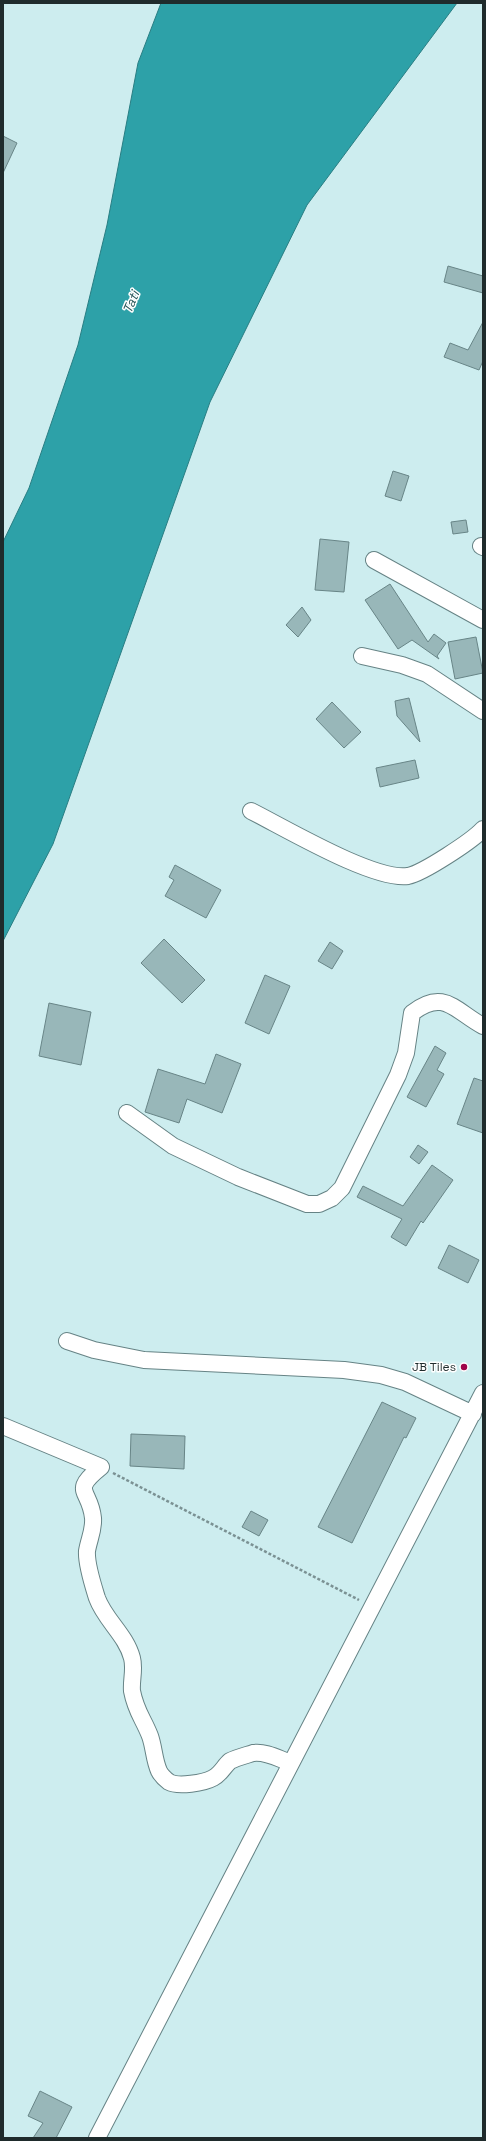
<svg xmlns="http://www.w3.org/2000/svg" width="486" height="2141" font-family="'Space Grotesk',sans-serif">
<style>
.water{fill:#2da1a8;stroke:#297e83}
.building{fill:#98b7b9;stroke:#688587}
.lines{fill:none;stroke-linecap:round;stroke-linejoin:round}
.street-casing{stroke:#668385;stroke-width:18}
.path{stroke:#7b9193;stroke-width:2.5;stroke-dasharray:3 2;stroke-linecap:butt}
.street{stroke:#fff;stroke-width:16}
.poi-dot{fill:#9f0449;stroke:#fff;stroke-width:1.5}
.labels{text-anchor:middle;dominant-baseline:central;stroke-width:3;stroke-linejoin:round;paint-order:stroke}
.poi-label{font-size:12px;fill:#1f2b2c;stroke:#fff;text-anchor:end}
.water-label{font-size:13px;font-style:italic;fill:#275659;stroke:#fff}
</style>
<rect width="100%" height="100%" fill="#cdedef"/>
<path class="water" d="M161,3H457L307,205L210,402L53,844L3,941V542L29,488L78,345L107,225L138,63Z"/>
<path class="building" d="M3,136L17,143L3,173Z
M448,266L483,276V293L444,282Z
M483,322V361L479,370L444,357L450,343L468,350Z
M393,471L409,476L401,501L385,496Z
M466,520L468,532L453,534L451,522Z
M320,539L349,542L344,592L315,590Z
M390,584L428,642L434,634L446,643L437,656L439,659L412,640L398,649L365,600Z
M302,607L311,620L298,637L286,625Z
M476,637L483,673L455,679L448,642Z
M409,698L420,742L397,716L395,701Z
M332,702L361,732L344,748L316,719Z
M415,760L419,778L380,787L376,768Z
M175,865L221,890L206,918L165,896L174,880L169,877Z
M164,939L205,980L182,1003L141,963Z
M330,942L343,951L332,969L318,961Z
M265,975L290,986L269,1034L245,1023Z
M49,1003L91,1012L81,1065L39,1056Z
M435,1046L446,1053L437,1070L444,1074L426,1107L407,1097Z
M216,1054L241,1064L222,1113L187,1099L179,1123L145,1112L158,1069L205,1084Z
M474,1078L483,1081V1133L457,1124Z
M418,1145L428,1152L419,1164L410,1157Z
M432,1165L453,1180L423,1223L421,1221L406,1246L391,1237L402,1219L357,1197L363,1186L403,1206Z
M449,1245L479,1260L468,1283L438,1268Z
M382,1402L416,1418L406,1438L404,1437L352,1543L318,1527Z
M131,1434L185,1436L184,1469L130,1466Z
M251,1511L268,1520L259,1536L242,1527Z
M40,2091L72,2107L56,2138H33L43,2123L28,2116Z"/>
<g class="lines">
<g class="street-casing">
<path id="street" d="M481,546L483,547
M374,560L483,620
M362,656L402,665L427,674L483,711
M251,811C285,828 374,881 408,876C423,873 472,841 483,829
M127,1113L173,1146L238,1177L307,1204H319L332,1198L342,1188L398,1075L406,1053L412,1013C444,988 455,1011 483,1026
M67,1341L94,1350L144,1360L344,1370L381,1375L405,1382L473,1414
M3,1426L101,1467C70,1492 90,1489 93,1518C94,1530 89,1539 87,1551C86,1564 93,1585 97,1598C105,1620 126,1635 132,1658C135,1669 131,1680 132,1691C136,1712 143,1718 150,1736C154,1747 154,1760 159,1771C161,1775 165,1779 169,1782C178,1787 204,1783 213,1778C221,1774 224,1766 230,1761C236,1758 247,1755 253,1753C266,1751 279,1759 291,1763
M97,2138L483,1393"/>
</g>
<path class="path" d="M113,1473L359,1600"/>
<use href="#street" class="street"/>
</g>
<circle class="poi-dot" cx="464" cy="1367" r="4"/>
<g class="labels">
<g class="poi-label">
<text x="456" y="1367">JB Tiles</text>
</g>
<g class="water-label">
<text transform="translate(131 302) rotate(-67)">Tati</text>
</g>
</g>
<rect width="486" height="2141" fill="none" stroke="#1f2b2c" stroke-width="8"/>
</svg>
